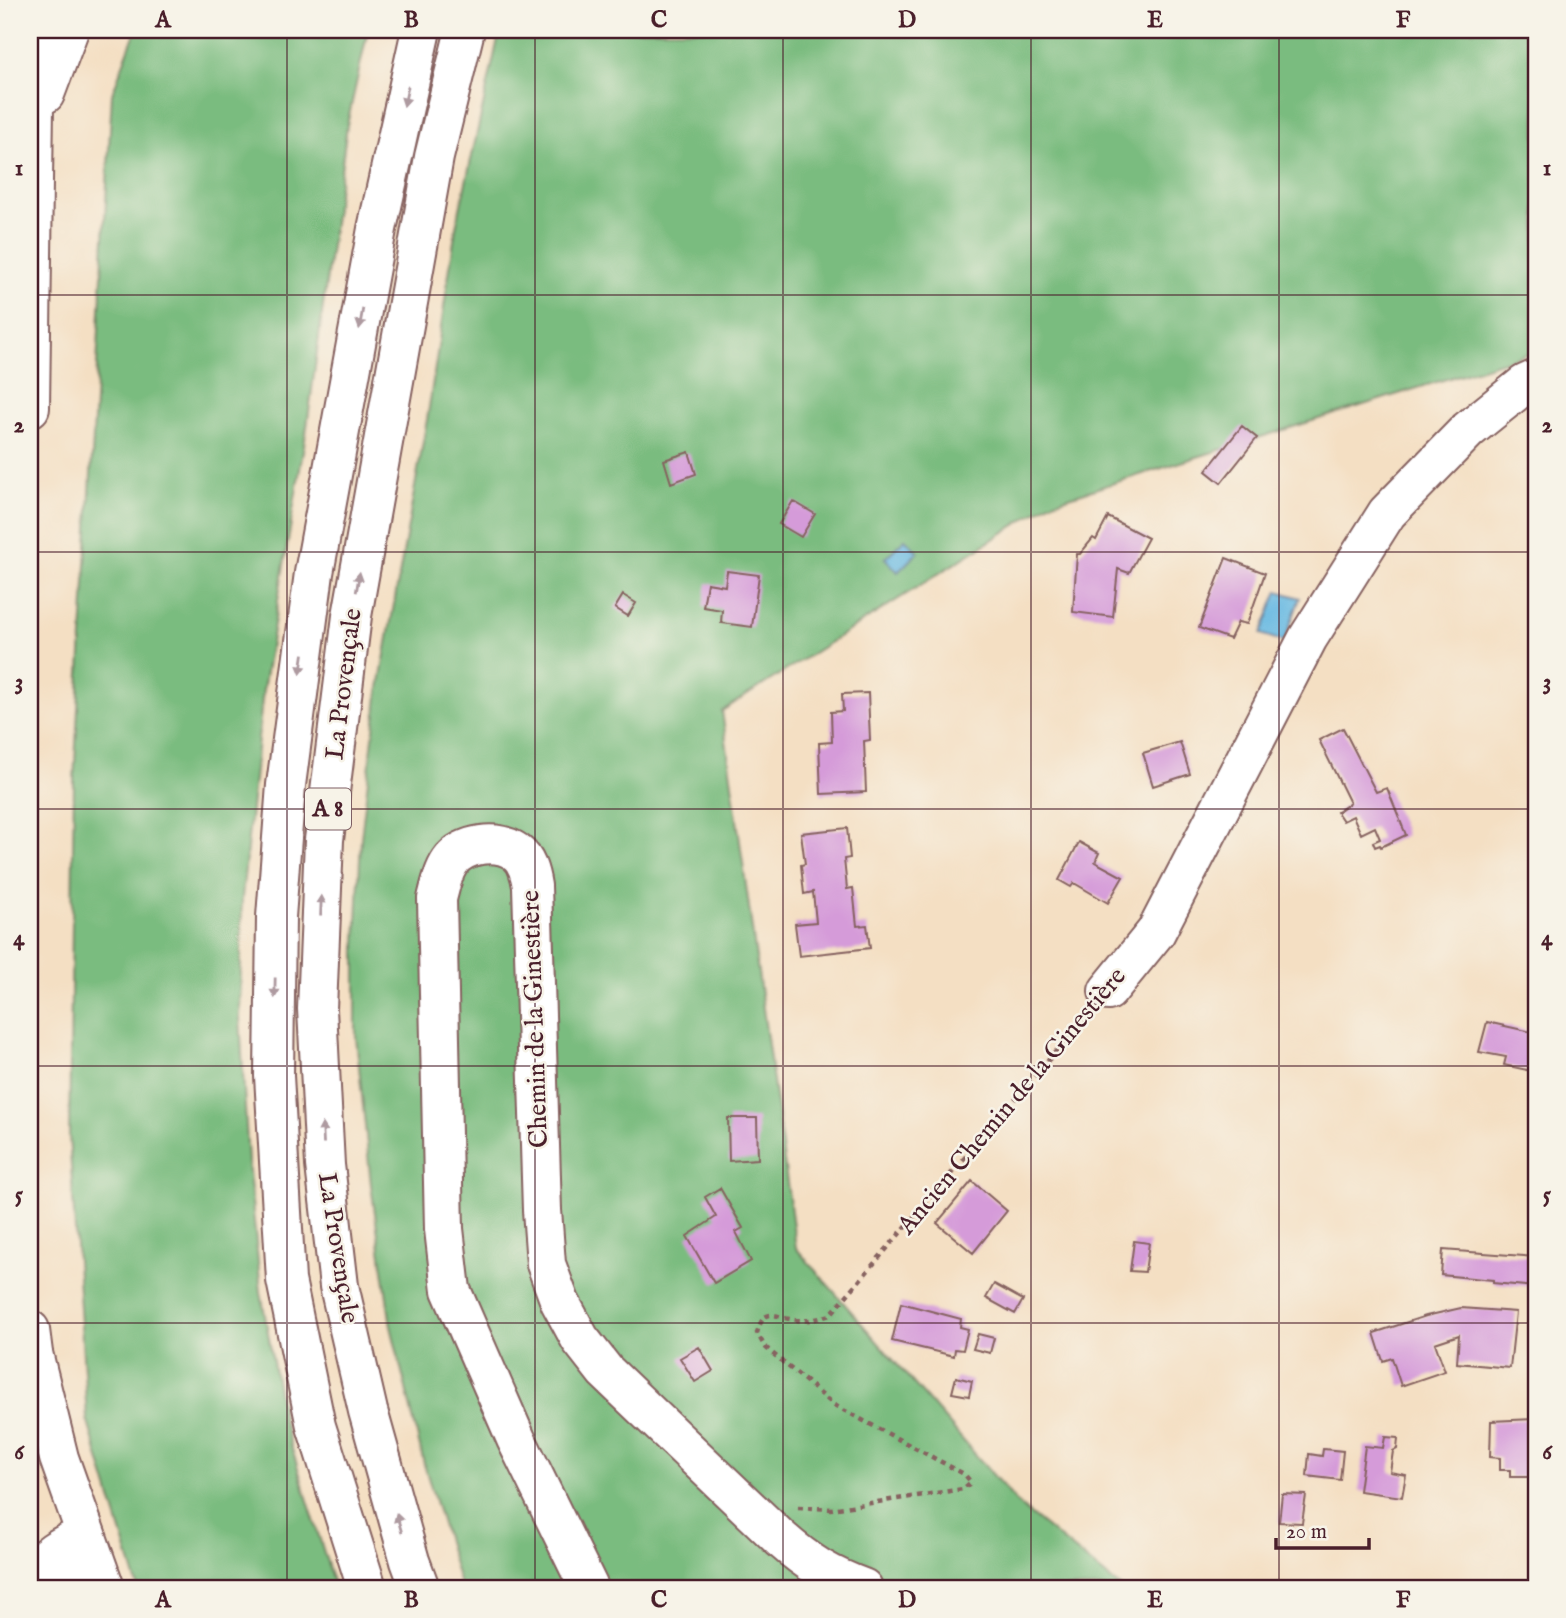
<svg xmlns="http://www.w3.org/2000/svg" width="1566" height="1618" font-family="'IM FELL English',serif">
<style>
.forest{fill:#7abc7f;stroke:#626e55;stroke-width:2}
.water{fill:#67b9e2;stroke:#586c86;stroke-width:2}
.building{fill:#d59bd9}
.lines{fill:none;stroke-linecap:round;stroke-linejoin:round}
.minor-casing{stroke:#866260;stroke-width:42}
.major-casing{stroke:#866260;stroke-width:42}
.highway-casing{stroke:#866260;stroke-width:42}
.path{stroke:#866260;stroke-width:4.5;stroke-dasharray:5 5;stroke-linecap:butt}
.minor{stroke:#fff;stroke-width:38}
.major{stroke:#fff;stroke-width:38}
.highway{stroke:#fff;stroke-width:38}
.oneway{fill:#ae9aa0}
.grid{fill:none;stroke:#4a1f2b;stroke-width:2;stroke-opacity:0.55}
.labels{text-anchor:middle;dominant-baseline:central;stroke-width:5;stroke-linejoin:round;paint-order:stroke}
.shield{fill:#f7f3e8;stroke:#7e5f64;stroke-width:2}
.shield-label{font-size:24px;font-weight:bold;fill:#4a1f2b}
.street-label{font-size:26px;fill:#4a1f2b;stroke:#f7f3e8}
.neatline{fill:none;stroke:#4a1f2b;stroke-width:2.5}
.grid-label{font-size:23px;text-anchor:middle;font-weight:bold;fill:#4a1f2b}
</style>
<rect width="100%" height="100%" fill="#f7f3e8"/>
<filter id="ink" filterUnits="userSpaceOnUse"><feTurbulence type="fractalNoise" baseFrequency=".0143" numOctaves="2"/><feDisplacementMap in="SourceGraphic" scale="14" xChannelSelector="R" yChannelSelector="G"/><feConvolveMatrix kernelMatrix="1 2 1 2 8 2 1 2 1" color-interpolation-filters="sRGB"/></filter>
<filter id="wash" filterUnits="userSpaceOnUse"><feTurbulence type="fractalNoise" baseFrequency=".00686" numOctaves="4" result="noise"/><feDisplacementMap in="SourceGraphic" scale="28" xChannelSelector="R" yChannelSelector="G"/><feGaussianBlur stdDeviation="1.57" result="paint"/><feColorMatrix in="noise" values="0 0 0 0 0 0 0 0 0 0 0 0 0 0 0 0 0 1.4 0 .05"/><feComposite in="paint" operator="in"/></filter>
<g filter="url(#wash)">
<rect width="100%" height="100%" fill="#f4dfc3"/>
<path class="forest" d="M136,30H368L347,125L307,427L263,690L242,898L240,1018L248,1161L261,1292L283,1420L335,1588H138L87,1419L69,1135L74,781L112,94Z
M500,30H1536V351L1050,503L722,711L796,1248L1020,1506L1121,1588H461L424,1464L391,1326L371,1185L356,1037V943L361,838L379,688L428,414L456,227Z"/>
<path class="water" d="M905,539L918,552L898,572L885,558Z
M1278,591L1300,598L1284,642L1261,634Z"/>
<g id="blocks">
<path class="building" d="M1242,426L1257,438L1221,483L1206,471Z
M689,452L696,474L671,483L664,460Z
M793,501L815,514L801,537L779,524Z
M1108,517L1148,538L1129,573L1118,569L1113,617L1073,612L1077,554H1080L1093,538L1096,540Z
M1226,558L1265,573L1247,624L1238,622L1230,639L1199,628Z
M727,571L759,575L752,627L721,623L722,610L703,607L707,583L725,586Z
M623,595L636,603L628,616L615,608Z
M868,693L870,740L864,741L866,792L821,794L819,743L832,742L831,712L843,711L842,694Z
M1343,728L1376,792L1387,788L1406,835L1381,847L1380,845L1375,847L1373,842L1380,839L1375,827L1361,834L1353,816L1343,821L1337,812L1350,803L1319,740Z
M1180,742L1190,774L1153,786L1143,753Z
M847,828L850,858L844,859L847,889L853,888L857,926L867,925L870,948L799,956L795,924L816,922L813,892L804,894L801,865L805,864L801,833Z
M1079,842L1099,853L1095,862L1123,877L1108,903L1074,883L1071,887L1059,880Z
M1487,1022L1536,1033V1072L1504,1065L1506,1057L1479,1052Z
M728,1118H757L758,1159L729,1161Z
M972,1181L1007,1211L973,1253L937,1223Z
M720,1188L743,1228L736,1232L751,1261L714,1283L687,1236L716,1217L705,1197Z
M1134,1241L1149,1243L1145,1272L1130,1271Z
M1443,1250L1536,1257V1287L1493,1283V1280L1441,1275Z
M994,1284L1023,1300L1015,1314L986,1298Z
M901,1303L961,1319L960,1327L968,1329L963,1350L955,1349L954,1356L892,1341Z
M1461,1308L1516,1312L1510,1368L1457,1363L1459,1335L1435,1343L1445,1371L1401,1386L1392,1358L1383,1361L1374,1333L1426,1316Z
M978,1334L994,1338L990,1353L973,1349Z
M699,1347L713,1371L695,1382L680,1358Z
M956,1377L972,1381L969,1396L952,1393Z
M1535,1419L1536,1477H1510V1470H1500V1458L1490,1457L1491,1421Z
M1385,1437L1398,1438L1397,1449L1393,1451L1390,1472L1406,1475L1402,1497L1359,1491L1365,1446L1383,1448Z
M1323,1449L1343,1451L1340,1480L1307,1476L1309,1454L1322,1456Z
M1282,1494L1306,1495L1302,1523L1279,1522Z"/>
</g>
</g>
<g filter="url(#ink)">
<use href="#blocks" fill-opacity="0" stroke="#866260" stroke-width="2"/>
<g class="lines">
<g class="minor-casing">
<path id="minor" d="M45,94L69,30
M30,408L35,30
M1108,991L1156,932L1308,638L1387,513L1468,430L1525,384L1536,379
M30,1330L33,1353L59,1458L105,1588
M30,1576C43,1555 62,1545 84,1535
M44,1588L97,1571"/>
</g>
<g class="major-casing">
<path id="major" d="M589,1588L516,1439L451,1290L444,1229L437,899C440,887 443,872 450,862C463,843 497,839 516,852C527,860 530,874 532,886L542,1210L546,1264L560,1302L580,1339L605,1371L781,1539C808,1563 830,1576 863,1588"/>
</g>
<g class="highway-casing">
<path id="highway" d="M367,1588L316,1426L286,1280L274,1076L276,917L286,785L314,573L377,229L421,30
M420,1588L410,1561L368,1411L339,1286L325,1165L317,1009L324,840L352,616L434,157L465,30"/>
</g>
<path class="path" d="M798,1507L831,1509L963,1489L971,1482L964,1474L834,1405L765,1347L757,1333C765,1304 775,1318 796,1320C810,1321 818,1319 830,1315L1087,1015"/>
<use href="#minor" class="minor"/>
<use href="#major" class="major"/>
<use href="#highway" class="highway"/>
</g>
<defs><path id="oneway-solid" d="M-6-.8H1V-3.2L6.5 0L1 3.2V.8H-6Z" transform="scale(1.75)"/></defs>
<g class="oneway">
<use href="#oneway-solid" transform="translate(406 96) rotate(102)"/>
<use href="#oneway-solid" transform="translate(361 319) rotate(100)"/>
<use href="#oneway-solid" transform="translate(358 582) rotate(-80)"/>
<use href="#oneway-solid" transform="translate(302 664) rotate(98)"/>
<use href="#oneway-solid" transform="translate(321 905) rotate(-88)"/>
<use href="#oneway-solid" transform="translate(275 988) rotate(91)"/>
<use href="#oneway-solid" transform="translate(323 1133) rotate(-93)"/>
<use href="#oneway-solid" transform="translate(399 1523) rotate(-106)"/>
</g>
</g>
<path class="grid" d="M287,30V1588M535,30V1588M783,30V1588M1031,30V1588M1279,30V1588M30,295H1536M30,552H1536M30,809H1536M30,1066H1536M30,1323H1536"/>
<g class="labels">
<rect class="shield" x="305" y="788.5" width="46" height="41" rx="5"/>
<g class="shield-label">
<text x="328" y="809">A 8</text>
</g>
<g class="street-label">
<text transform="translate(344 684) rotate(-83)">La Provençale</text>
<text transform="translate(535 1019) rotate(-92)">Chemin de la Ginestière</text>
<text transform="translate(1012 1101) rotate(-50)">Ancien Chemin de la Ginestière</text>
<text transform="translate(338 1248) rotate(81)">La Provençale</text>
</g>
</g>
<rect width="1566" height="1618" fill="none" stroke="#f7f3e8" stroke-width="77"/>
<path d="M1276 1538v10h93v-10" fill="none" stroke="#4a1f2b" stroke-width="3.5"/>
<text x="1286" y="1538" font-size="21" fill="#4a1f2b" stroke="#f7f3e8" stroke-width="5" paint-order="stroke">20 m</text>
<rect x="38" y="38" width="1490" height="1542" class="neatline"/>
<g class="grid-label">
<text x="163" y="27">A</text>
<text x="411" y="27">B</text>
<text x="659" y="27">C</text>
<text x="907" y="27">D</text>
<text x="1155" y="27">E</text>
<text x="1403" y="27">F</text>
<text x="19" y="175">1</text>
<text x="1547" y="175">1</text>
<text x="19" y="432">2</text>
<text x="1547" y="432">2</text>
<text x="19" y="689">3</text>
<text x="1547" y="689">3</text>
<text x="19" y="945">4</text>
<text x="1547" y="945">4</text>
<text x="19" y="1202">5</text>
<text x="1547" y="1202">5</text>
<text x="19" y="1459">6</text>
<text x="1547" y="1459">6</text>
<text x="163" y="1607">A</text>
<text x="411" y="1607">B</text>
<text x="659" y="1607">C</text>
<text x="907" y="1607">D</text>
<text x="1155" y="1607">E</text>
<text x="1403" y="1607">F</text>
</g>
</svg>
